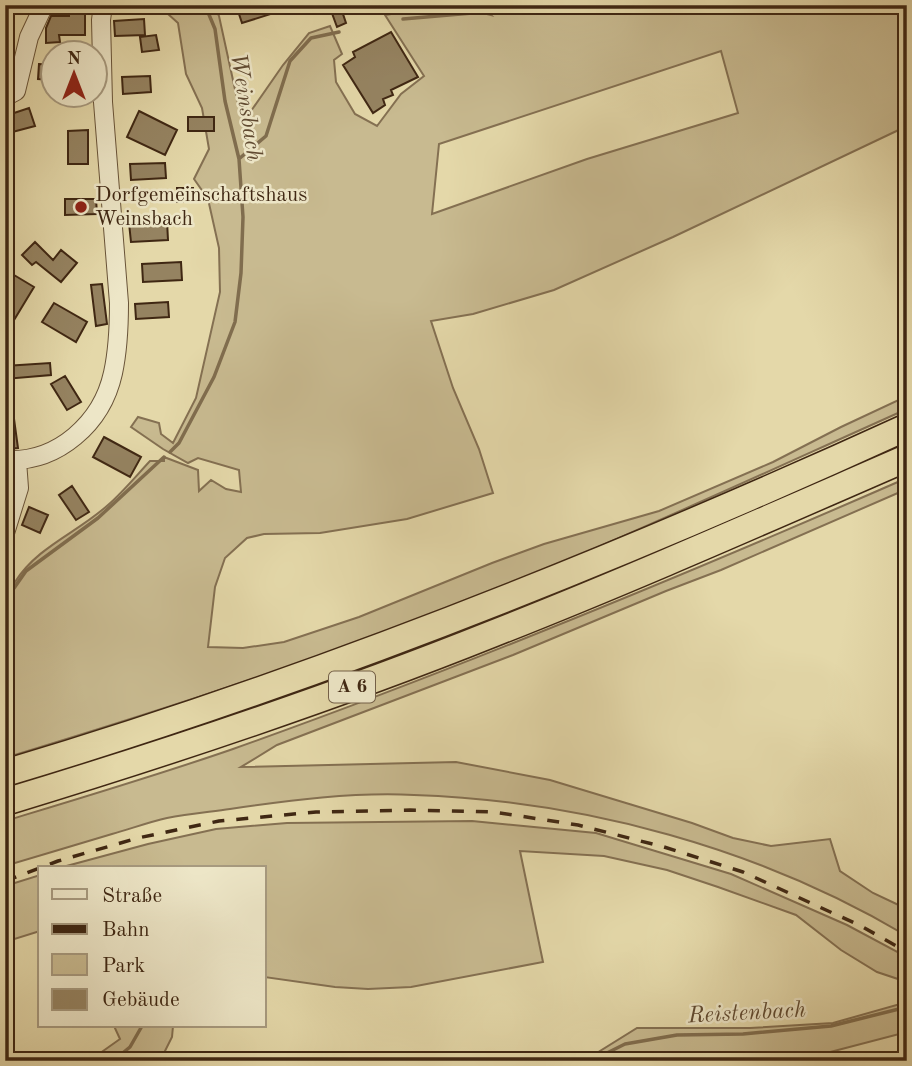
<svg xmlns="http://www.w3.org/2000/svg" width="912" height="1066" font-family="'Old Standard TT',serif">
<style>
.green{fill:#c8ba90;stroke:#847052;stroke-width:2;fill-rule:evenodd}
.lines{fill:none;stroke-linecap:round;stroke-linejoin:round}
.stream{stroke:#806d4e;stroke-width:3.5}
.building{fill:#958361;stroke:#3f2713;stroke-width:2}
.minor-casing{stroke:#685338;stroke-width:20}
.highway-casing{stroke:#3f2713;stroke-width:29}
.minor{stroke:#ede6c7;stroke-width:18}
.highway{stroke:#e4d8a9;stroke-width:26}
.rail{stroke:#3f2713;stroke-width:3.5;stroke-dasharray:12 12;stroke-linecap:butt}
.poi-dot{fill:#8f2418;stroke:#ede6c7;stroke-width:2.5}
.labels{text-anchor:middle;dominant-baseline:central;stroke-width:5;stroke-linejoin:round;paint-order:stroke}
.shield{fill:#ede6c7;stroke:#736049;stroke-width:2}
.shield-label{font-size:19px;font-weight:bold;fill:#3f2713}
.poi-label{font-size:21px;fill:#3f2713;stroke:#ede6c7;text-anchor:start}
.water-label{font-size:23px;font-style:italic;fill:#604a31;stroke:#ede6c7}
</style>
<rect width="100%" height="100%" fill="#e4d8a9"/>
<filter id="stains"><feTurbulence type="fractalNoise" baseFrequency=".00286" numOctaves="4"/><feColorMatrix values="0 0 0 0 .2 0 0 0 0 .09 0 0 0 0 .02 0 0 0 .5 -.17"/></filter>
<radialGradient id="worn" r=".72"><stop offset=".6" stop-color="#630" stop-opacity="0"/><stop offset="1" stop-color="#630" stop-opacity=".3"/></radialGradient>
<path class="green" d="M158,5H214L219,16L238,103L251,111L283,65L309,33L330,26L342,54L334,60L336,82L355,114L377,126L401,94L424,76L385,15C419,9 458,6 491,15L484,8H504V5H907V126L673,237L554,290L473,314L431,321L453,388L479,449L493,493L407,519L320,533L264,534L247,538L225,558L215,587L208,647L243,648L284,642L359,617L492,563L544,544L659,511L773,462L841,427L907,396V409C791,461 676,514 559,564C379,640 192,701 5,758V579L15,582C38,546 77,533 108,505C123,492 136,476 150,461H164V457L198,470L199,491L211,480L226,489L241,492L239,470L198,458L188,463L163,449L131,427L138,417L159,423L161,434L173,443L196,398L220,292L219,248L208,199L194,179L209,149L202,108L186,74L178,23ZM721,51L738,113L587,159L432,214L439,144Z
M907,478V489L721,570L666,591L513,655L277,745L241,767L456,762L550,780L692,823L733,838L771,846L830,839L840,871L873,893L907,909V936C759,848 585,801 414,795C353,792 291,800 230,809C209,812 188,814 167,818C149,822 130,829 112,834C76,845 41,855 5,866V821C81,798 158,775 233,749C461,668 685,575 907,478Z
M472,821L596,833L731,874L847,925L907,957V982L877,972L841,950L796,915L718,887L667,870L604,856L520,851L543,962L411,987L368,989L335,987L264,977V868H59L148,844L216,829L287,823Z
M40,875V931L5,942V886Z
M907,1002V1032L815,1056L786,1061H584L637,1028H750L833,1023Z
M114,1026H173L172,1037L160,1061H89L120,1039Z"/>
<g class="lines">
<path class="stream" d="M403,19L566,5
M240,158L266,136L290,61L311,38L339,32
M170,452L179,443L214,377L235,322L241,273L243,217L239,159L225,101L215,29L205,5
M5,601L26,571L98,518L164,457
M113,1061L130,1047L142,1026
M591,1061L625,1044L677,1035L743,1034L831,1026L907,1007"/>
</g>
<path class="building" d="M236,5H292L293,7L242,23Z
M329,5H362L363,7L343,14L346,23L337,27Z
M69,9H85V35H59L60,42L46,43V28L51,16H69Z
M144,19L145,35L115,36L114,21Z
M391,32L418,77L391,90L393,95L383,99L385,105L373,113L343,65L355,57L353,52Z
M156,35L159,50L142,52L140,37Z
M39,64L52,65V80L38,79Z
M150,76L151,92L123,94L122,77Z
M29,108L35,126L5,134V116Z
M139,111L177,130L165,155L127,137Z
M188,117H214V131H188Z
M88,130V164H68V131Z
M165,163L166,178L131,180L130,164Z
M177,188H193V202H177Z
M65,199H96L97,214L65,215Z
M167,221L168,240L131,242L129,223Z
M35,242L53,260L61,250L77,263L61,282L36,262L32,265L22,255Z
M181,262L182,280L143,282L142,264Z
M14,275L34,287L5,335V290Z
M102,284L107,324L96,326L91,285Z
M168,302L169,317L136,319L135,304Z
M54,303L87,322L76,342L42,322Z
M50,363L51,375L5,379V366Z
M65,376L81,402L67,410L51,384Z
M11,397L18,448L5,449V398Z
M104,437L141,457L130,477L93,457Z
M72,486L89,512L76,520L59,495Z
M29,507L48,515L40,533L22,525Z"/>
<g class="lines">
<g class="minor-casing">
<path id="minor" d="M5,97L16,91L29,37L44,5
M5,460C58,463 102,423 113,373C118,350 119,326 119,303L103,102L101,20L103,5
M5,533L19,488L17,461"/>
</g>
<g class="highway-casing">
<path id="highway" d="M5,773C314,681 614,561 907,427
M5,802C170,752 332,698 492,634C632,579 769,518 907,458"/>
</g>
<use href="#minor" class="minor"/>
<use href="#highway" class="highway"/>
<path class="rail" d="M5,881L58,861L138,838L219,821L316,812L410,810L494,812L578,825L664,847L743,872L861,926L907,952"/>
</g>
<circle class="poi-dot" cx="81" cy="207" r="7"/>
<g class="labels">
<rect class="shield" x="329" y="671.5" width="46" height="31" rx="5"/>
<g class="shield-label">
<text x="352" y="687">A 6</text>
</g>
<g class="poi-label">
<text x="95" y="195">Dorfgemeinschaftshaus<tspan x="95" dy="24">Weinsbach</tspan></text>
</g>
<g class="water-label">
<text transform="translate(246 107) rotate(81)">Weinsbach</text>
<text transform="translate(747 1013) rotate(-3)">Reistenbach</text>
</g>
</g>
<rect width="912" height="1066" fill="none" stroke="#e4d8a9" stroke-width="28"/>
<rect x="7" y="7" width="898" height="1052" fill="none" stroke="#3f2713" stroke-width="3.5"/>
<rect x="14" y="14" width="884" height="1038" fill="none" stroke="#3f2713" stroke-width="2"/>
<rect x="38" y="866" width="228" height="161" fill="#ede6c7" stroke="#a79a7f" stroke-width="2"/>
<rect x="52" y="889" width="35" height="10" fill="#ede6c7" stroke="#a79a7f" stroke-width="2"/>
<text x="102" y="902" font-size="21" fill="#3f2713">Straße</text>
<rect x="52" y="924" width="35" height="10" fill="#3f2713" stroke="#a79a7f" stroke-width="2"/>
<text x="102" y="936" font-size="21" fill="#3f2713">Bahn</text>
<rect x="52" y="954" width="35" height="21" fill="#c8ba90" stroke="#a79a7f" stroke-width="2"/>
<text x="102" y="972" font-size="21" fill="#3f2713">Park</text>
<rect x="52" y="989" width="35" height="21" fill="#958361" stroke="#a79a7f" stroke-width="2"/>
<text x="102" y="1006" font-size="21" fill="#3f2713">Gebäude</text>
<g transform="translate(74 74)"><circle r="33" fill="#ede6c7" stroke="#a79a7f" stroke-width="2"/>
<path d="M0-5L12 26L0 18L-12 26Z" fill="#8f2418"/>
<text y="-10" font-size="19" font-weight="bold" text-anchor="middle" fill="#3f2713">N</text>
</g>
<rect width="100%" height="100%" filter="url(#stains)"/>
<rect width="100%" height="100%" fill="url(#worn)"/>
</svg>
